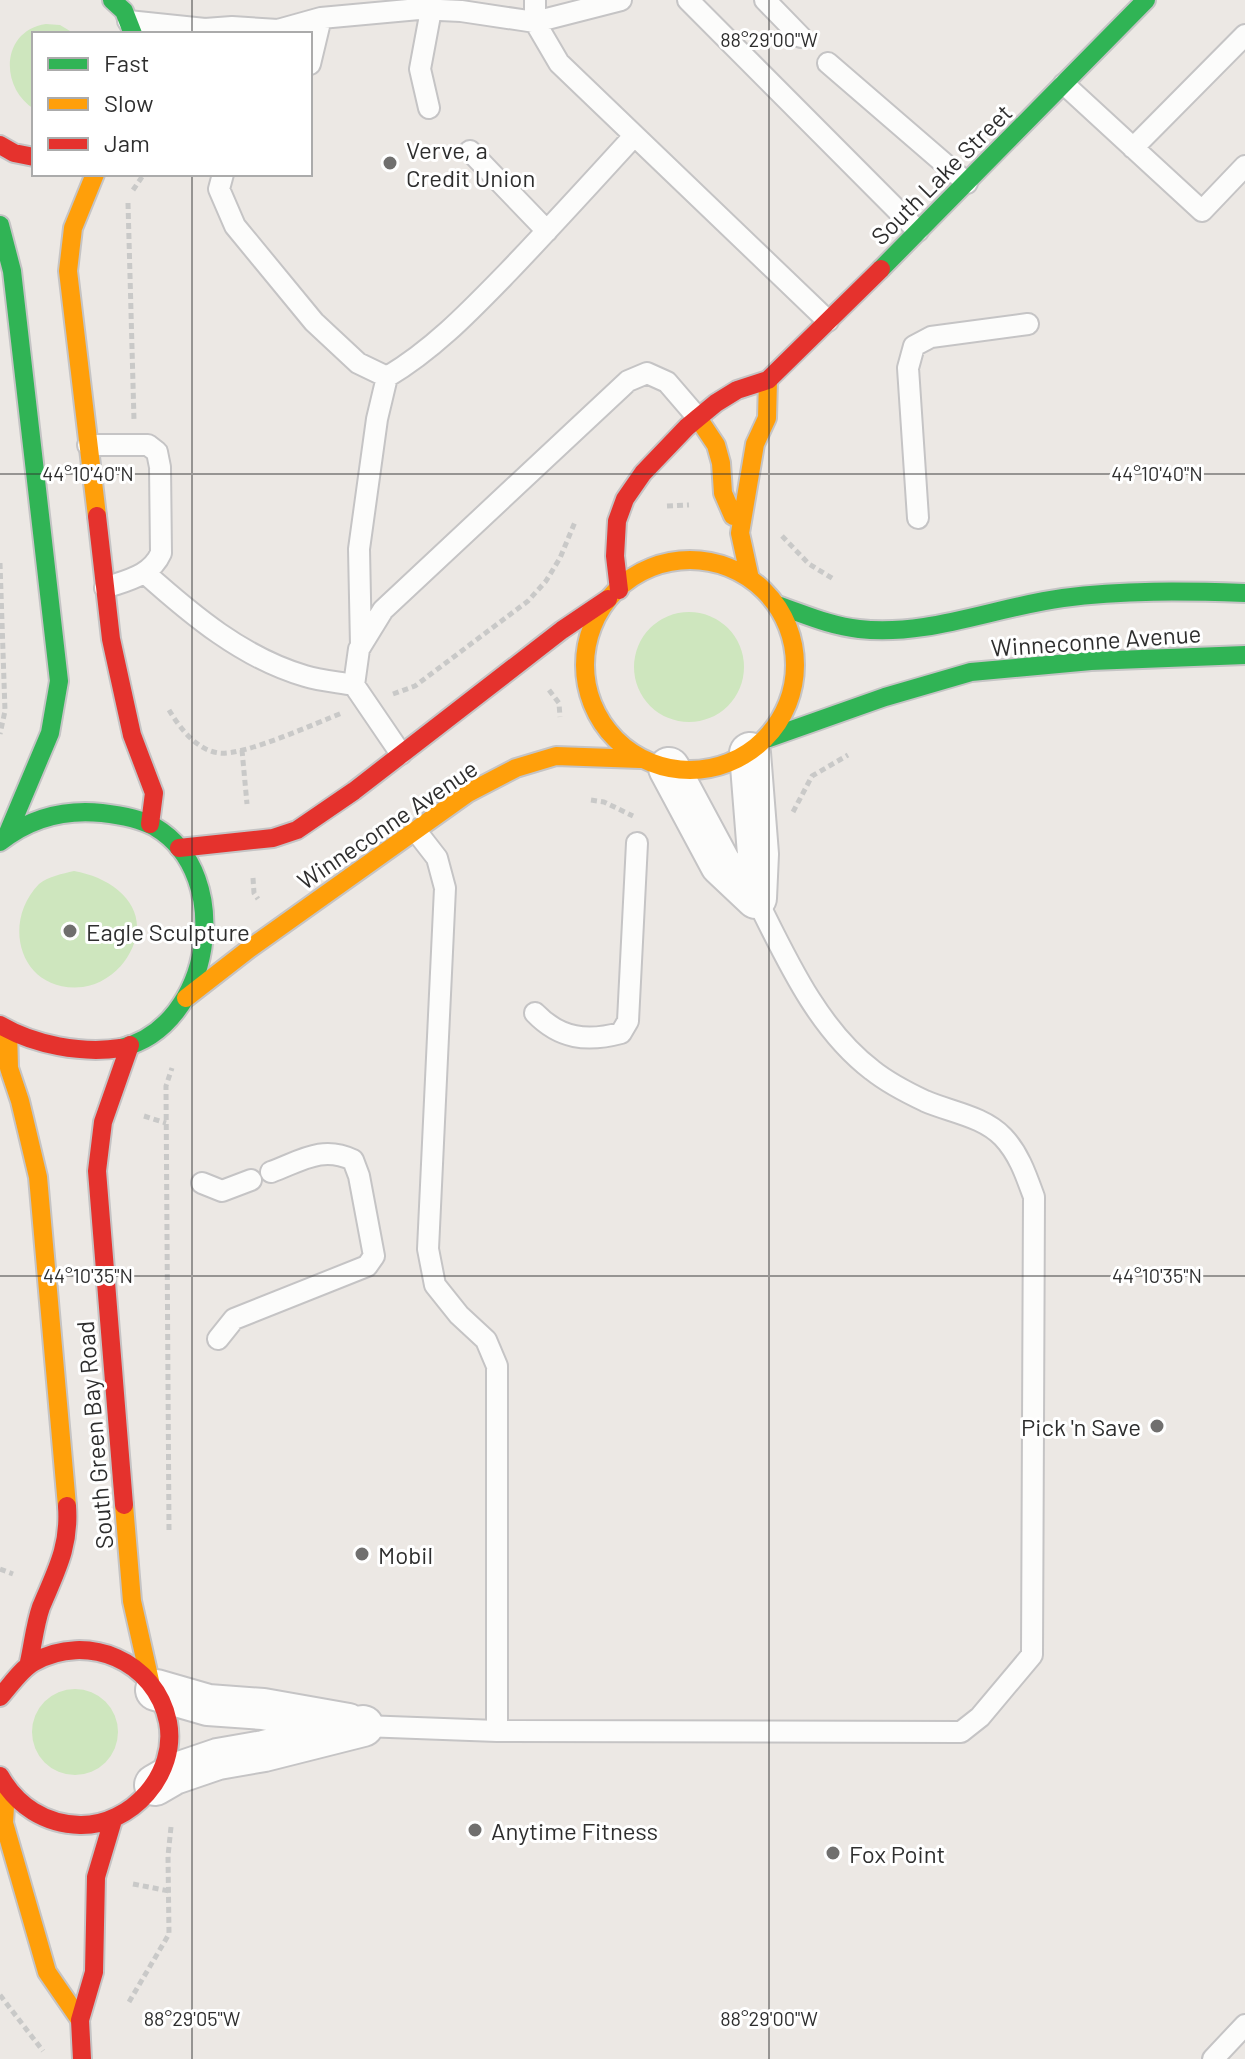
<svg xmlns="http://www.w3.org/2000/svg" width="1245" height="2059" font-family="Barlow,sans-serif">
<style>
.green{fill:#cee6be}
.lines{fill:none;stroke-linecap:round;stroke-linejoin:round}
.lane-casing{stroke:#c5c4c5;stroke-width:24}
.street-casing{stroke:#c5c4c5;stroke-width:44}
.fast-casing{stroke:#c5c4c5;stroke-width:22}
.slow-casing{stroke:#c5c4c5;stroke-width:22}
.jam-casing{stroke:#c5c4c5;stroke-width:22}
.path{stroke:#c9c9c8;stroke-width:5;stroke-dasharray:6 4;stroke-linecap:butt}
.lane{stroke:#fcfcfb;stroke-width:20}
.street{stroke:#fcfcfb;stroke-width:40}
.fast{stroke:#30b455;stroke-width:18}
.slow{stroke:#ff9f0a;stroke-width:18}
.jam{stroke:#e5322d;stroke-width:18}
.ticks{fill:none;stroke:#2e2e2e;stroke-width:2;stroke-opacity:0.45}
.poi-dot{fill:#706f6e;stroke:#fff;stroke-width:3}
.labels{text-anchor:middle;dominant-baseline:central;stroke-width:6;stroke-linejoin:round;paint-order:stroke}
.poi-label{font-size:24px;fill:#2e2e2e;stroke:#fff;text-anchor:start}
.street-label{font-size:24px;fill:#2e2e2e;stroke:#fff}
.ticks-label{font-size:20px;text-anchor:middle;fill:#2e2e2e;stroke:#fff;stroke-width:6;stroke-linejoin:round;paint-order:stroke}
</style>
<rect width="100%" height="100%" fill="#ece8e4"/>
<path class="green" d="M46,24L60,25L75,34H34V109C0,88 0,31 46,24Z
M634 667a55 55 0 1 1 110 0a55 55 0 1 1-110 0Z
M74,871C120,879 158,915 124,962C115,974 99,985 83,987C21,994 0,924 39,884C49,876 62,874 74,871Z
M32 1732a43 43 0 1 1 86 0a43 43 0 1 1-86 0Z"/>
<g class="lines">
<g class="lane-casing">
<path id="lane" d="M535,0V22L621,0
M688,0L918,231
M765,0L801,37
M128,21L205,29L232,27L278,30L321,18L419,9L461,11L535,22L559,63L828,321
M828,63L967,183
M310,64L321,18
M1064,84L1202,211L1245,166
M429,108L420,69L431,10
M1133,148L1245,35
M470,151L547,231
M223,174L219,189L235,226L314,322L358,363L387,377C434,349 470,311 508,272C551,227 593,181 634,136
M88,445H148L157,452L160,467L161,553C151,576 127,580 105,588
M918,518L908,368L914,346L931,337L1028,324
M145,573C192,615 243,658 305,676C321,681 338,682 354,685L401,754
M361,646L359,549L377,419L387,377
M354,685L359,649L383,610L628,381L647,373L667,382L698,418
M416,831L437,858L445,888L428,1249L435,1285L459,1315L486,1340L497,1366V1731
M535,1013C560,1039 587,1042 621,1033L628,1021L637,843
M202,1183L222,1191L251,1180
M218,1339L234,1319L367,1266L374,1256L359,1176L353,1160C322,1145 301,1161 271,1172
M363,1726L497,1731L961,1732L980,1717L1032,1655L1034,1197C1026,1175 1019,1154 1003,1137C983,1116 950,1112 925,1101C908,1093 887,1082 872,1070C817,1028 786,958 756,898
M1213,2059L1245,2025"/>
</g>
<g class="street-casing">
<path id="street" d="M750,753L758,854L756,898
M669,768L721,865L756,898
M156,1690L208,1705L263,1709L348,1724
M155,1785L174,1774L218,1759L264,1751L363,1726"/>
</g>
<g class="fast-casing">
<path id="fast" d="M112,0L124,11L133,34
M0,225L12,271L59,681L50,733L7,835
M881,269L1146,0
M777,605C804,614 830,626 859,629C927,637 995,607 1063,598C1123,590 1184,591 1245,593
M769,738L885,697L971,672L1091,661L1245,655
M0,842C30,818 63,809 102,813C120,815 139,818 155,827C236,875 212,1027 121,1048"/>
</g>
<g class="slow-casing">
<path id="slow" d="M95,174L73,228L68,271L97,516
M698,418L716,445L721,463L723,493L733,516
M585 665a105 105 0 1 1 210 0a105 105 0 1 1-210 0Z
M750,579L740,533L755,444L767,418L768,380
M186,998L249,949L468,793L516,768L556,756L640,759
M8,1030L9,1068L20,1101L38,1177L67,1506
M124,1505L132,1601L150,1681
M6,1790L4,1823L47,1972L80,2020"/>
</g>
<g class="jam-casing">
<path id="jam" d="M0,145L14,153L34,157
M97,516L111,639L132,735L154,793L150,824
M619,590L615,556L617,521L625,499L643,473L687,427L716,403L737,390L768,380L881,269
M179,848L273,838L297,830L354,791L562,630L608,599
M0,1025C34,1045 82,1054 121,1048
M124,1505L97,1171L103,1122L130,1045
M29,1662C33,1644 35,1624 41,1607C56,1571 70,1547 67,1506
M0,1697C10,1686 21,1669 34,1662C87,1632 156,1661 168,1722C178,1774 131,1826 80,1825C45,1824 17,1806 0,1776
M82,2059L80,2020L94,1972L96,1877L113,1820"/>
</g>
<path class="path" d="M133,190L144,174
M128,203L134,420
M667,506L689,505
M782,536L809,564L835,580
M0,563L5,711L0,734
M549,690L559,703L560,717
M393,694L415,686L528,601L546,581L560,558L575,522
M169,710C180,728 196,750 219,753C244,756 316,723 342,713
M242,750L247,804
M591,800L604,802L633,816
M793,812L812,776L848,755
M253,878L254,893L258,899
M144,1116L166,1123
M169,1530L166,1086L172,1068
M0,1569L13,1574
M133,1884L169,1891
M0,1995L43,2051
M129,2002L169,1934L168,1856L171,1827"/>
<use href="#lane" class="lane"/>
<use href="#street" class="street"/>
<use href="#fast" class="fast"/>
<use href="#slow" class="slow"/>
<use href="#jam" class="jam"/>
</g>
<path class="ticks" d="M192,0V34M769,0V2059M192,174V2059M0,474H1245M0,1276H1245"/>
<g class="poi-dot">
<circle cx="390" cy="163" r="8"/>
<circle cx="70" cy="931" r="8"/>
<circle cx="1157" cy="1426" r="8"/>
<circle cx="362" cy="1554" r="8"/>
<circle cx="475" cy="1830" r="8"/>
<circle cx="833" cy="1853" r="8"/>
</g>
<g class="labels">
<g class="poi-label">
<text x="406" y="149">Verve, a<tspan x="406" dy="28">Credit Union</tspan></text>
<text x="86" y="931">Eagle Sculpture</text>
<text x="1141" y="1426" text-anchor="end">Pick 'n Save</text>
<text x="378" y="1554">Mobil</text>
<text x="491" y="1830">Anytime Fitness</text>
<text x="849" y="1853">Fox Point</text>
</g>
<g class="street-label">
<text transform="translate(941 174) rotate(-45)">South Lake Street</text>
<text transform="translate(1096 640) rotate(-4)">Winneconne Avenue</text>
<text transform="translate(387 824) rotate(-34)">Winneconne Avenue</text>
<text transform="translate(94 1435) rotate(-95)">South Green Bay Road</text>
</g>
</g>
<g class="ticks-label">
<text x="769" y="47">88°29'00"W</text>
<text x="88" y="481">44°10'40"N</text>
<text x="1157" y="481">44°10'40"N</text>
<text x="88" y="1283">44°10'35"N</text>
<text x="1157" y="1283">44°10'35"N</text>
<text x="192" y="2026">88°29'05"W</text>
<text x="769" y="2026">88°29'00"W</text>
</g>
<rect x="32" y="32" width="280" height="144" fill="#ffffff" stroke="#ababab" stroke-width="2"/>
<rect x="48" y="58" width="40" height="12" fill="#30b455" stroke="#ababab" stroke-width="2"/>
<text x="104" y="72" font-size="24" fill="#2e2e2e">Fast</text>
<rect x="48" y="98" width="40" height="12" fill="#ff9f0a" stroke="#ababab" stroke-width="2"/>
<text x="104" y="112" font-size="24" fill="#2e2e2e">Slow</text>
<rect x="48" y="138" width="40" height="12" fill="#e5322d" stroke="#ababab" stroke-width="2"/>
<text x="104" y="152" font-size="24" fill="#2e2e2e">Jam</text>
</svg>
